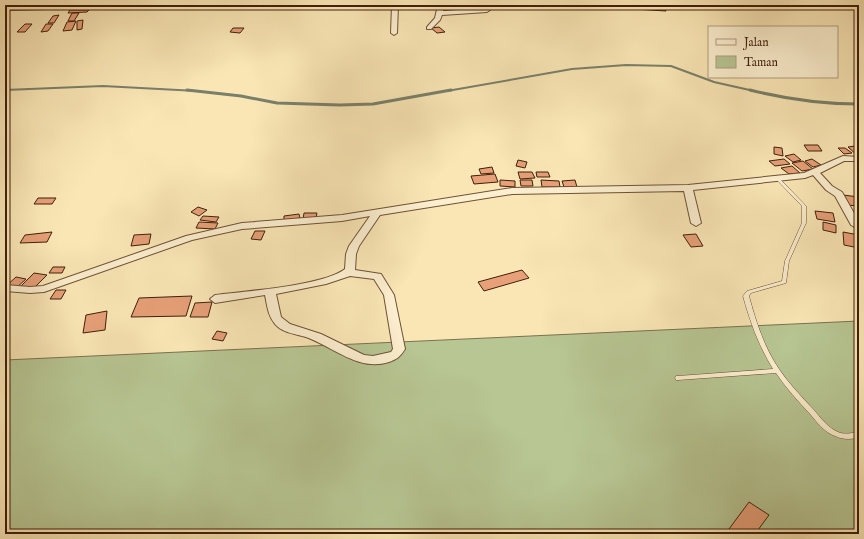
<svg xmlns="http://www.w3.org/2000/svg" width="864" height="539" font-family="'IM FELL English',serif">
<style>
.green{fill:#b7c693;stroke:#7b724f}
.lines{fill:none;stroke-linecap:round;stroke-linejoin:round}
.stream-far1{stroke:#79806a;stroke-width:2}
.stream{stroke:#79806a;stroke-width:3}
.building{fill:#e7a078;stroke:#3f1f0b}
.lane-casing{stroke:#6e5136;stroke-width:1}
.street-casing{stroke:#6e5136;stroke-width:2}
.lane{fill:#fcefcf;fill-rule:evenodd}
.street{fill:#fcefcf;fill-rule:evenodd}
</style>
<rect width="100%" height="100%" fill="#fae6b5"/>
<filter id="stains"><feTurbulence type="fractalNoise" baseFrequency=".005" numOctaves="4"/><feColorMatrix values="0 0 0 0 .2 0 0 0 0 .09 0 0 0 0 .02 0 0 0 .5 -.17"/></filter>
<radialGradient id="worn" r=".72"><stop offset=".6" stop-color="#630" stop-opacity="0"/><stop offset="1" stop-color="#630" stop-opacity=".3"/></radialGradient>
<path class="green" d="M859,321V534H5V360Z"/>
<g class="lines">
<path class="stream-far1" d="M5,90L103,86L197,91
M447,91L572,69L626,65L671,66L714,82L754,91"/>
<path class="stream" d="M187,90L241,96L277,103L340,105L373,104L451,90
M750,90C786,99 821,104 859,104"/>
</g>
<path class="building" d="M619,5L665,8L666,11L619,8Z
M633,5H665V8Z
M70,10H89L87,12L68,13Z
M72,13H79L74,21H68Z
M59,15L54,23H48L53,16Z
M83,20L82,29L77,30V21Z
M76,21L72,30L63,31L67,22Z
M25,24H32L25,32H17Z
M46,24H53L48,31L41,32Z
M439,27L445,32L437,33L431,28Z
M233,28H244L240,33L230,32Z
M804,145H818L822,151H808Z
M855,146L859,150V157L848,147Z
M774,147L782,148L783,156L774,154Z
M838,148H845L852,153L844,154Z
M794,154L801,160L793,162L785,156Z
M784,159L790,164L775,166L769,161Z
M812,159L821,165L813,167L805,161Z
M518,160L527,162L525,168L516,166Z
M803,161L813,169L802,171L792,163Z
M792,166L800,173L789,174L781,168Z
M492,167L494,173L481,174L479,169Z
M518,172H532L535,178L520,179Z
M536,172H548L550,177H537Z
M495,174L498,182L474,184L471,176Z
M500,180L515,181V187L500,186Z
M520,180H532L533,186H521Z
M541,180L559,181L560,187H542Z
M575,180L577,187H564L562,181Z
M843,195L859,197V206L846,205Z
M38,198H56L52,204H34Z
M198,207L207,210L199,216L191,212Z
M815,211L833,213L835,222L817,219Z
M304,213H317L316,218L303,219Z
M299,214L300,218L284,220V216Z
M203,216L219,217L216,222L200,220Z
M199,222L218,223L215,229L196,228Z
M823,222L836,225V233L823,230Z
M255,231H265L261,240L251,239Z
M52,232L47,242L20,243L25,235Z
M843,232L859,235V248L844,245Z
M151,234L149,244L131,246L134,235Z
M696,234L703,246L691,247L683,235Z
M53,267H65L62,273H49Z
M522,270L529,278L484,291L478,282Z
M34,273L47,275L33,289L20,287Z
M16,277L26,279L15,289L5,287Z
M56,290H66L61,299H50Z
M192,296L186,316L131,317L139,298Z
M212,302L208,317H190L195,303Z
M107,311L105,330L83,333L86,315Z
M217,331L227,333L223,341L212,339Z
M749,502L769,515L755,534H737L729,529Z"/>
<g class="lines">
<g class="lane-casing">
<path id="lane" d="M776,177H778L806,206V223L789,261L786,283L751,293L749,296C756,322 764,347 779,369C789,384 801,396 813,409C820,417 828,428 838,432C844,435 852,433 859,432V438C851,439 843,440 835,436C824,432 817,422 810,414C798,401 786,388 776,373L678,380H676L675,378L676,376H678L773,369C759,346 750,322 743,296L747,291L782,281L785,261L802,223V206L776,179Z"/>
</g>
<g class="street-casing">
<path id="street" d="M60,5H134L131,7L5,10V6Z
M392,5H398L397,33L394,35L391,33Z
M438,5H444L443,11L487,8L490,10L487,12L442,15L440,20L431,29H427V27L435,18Z
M843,156L859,157V161H844L820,173L832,186L842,192L859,222V227L856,228L851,225L835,196L826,190L813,175L805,178L693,190L701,223L696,226L691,223L684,191L512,194L380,215L359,246L356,254L355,270L381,274L394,295L405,349C400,357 397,359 389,362C360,371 337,350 311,339C300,334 283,334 275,324C268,316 267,305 265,295L215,303L210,299L215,295C246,291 322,286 345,269L346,254L349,246L370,216L342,221L242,229L192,240L44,292L30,293L5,291V285L30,287L43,286L186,236L242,223L342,215L512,188L688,185L804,173ZM350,276L374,279L384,295L393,349L391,352L373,356L364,355L321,334L290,324L281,317L276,294L326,284Z"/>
</g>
<use href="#lane" class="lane"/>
<use href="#street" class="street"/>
</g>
<rect width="864" height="539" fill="none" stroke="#fae6b5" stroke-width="20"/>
<rect x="6" y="6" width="852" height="527" fill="none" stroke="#3f1f0b" stroke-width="2"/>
<rect x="10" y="10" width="844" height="519" fill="none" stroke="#3f1f0b"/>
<rect x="708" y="26" width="130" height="52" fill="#fcefcf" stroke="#b09c81"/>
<rect x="716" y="39" width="20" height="6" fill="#fcefcf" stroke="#b09c81"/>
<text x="744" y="46" font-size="12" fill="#3f1f0b">Jalan</text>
<rect x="716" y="56" width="20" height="12" fill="#b7c693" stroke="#b09c81"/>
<text x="744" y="66" font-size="12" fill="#3f1f0b">Taman</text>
<rect width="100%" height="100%" filter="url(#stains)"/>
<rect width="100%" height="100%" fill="url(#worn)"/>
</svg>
